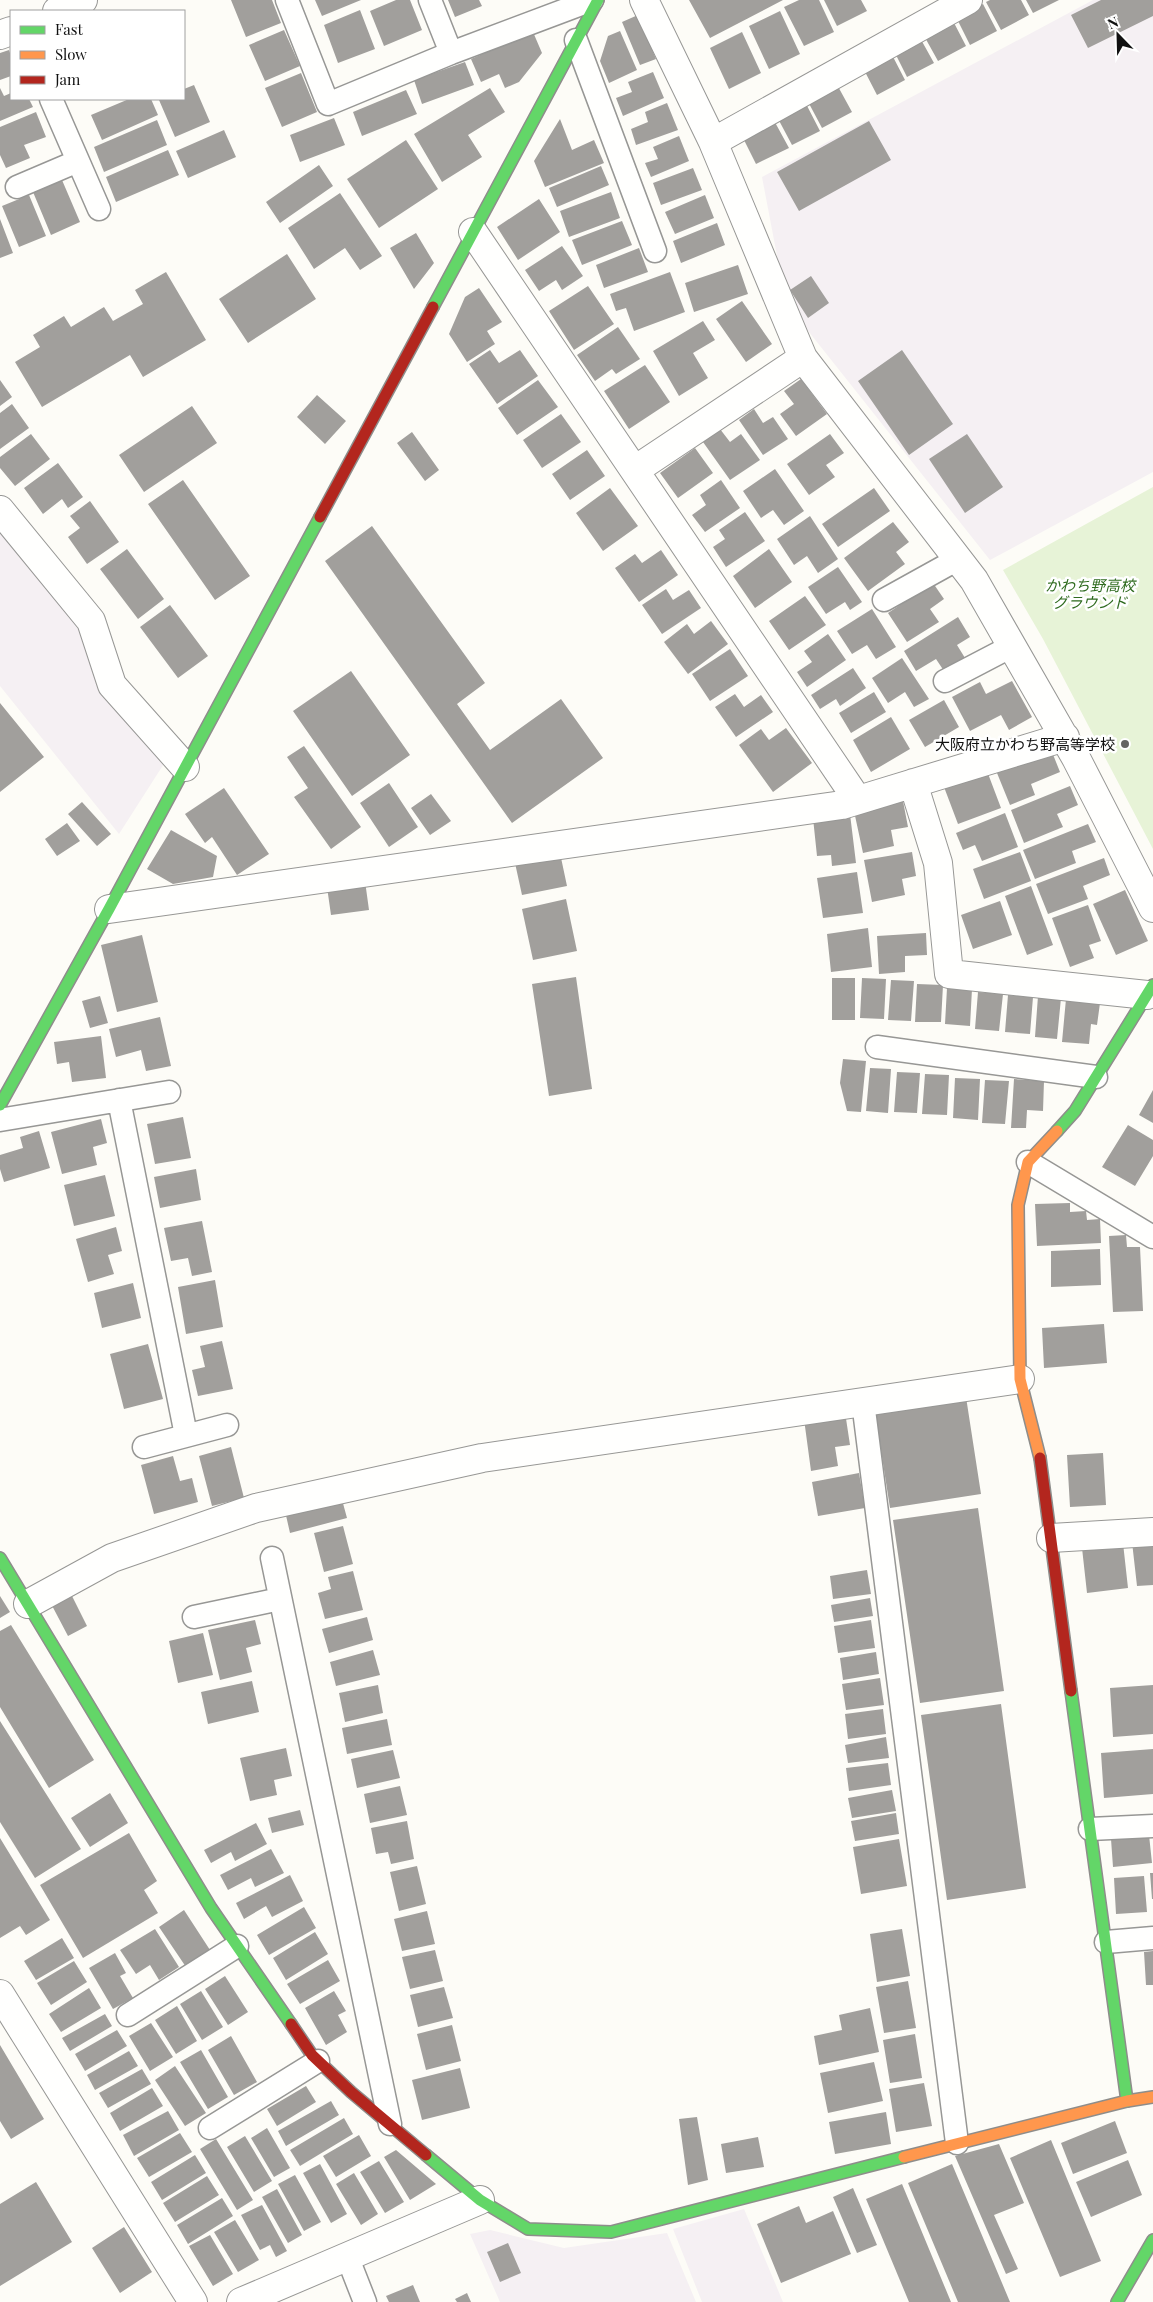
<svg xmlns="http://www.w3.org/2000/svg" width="1153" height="2302" font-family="'Playfair Display','Noto Sans JP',serif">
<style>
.industrial{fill:#f5f0f3}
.green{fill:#e7f3d7}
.building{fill:#a19f9c}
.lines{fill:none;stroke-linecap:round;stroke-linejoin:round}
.lane-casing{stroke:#979795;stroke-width:25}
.street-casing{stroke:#979795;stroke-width:30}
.fast-casing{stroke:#8e8d8b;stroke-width:14}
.slow-casing{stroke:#8e8d8b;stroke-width:14}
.jam-casing{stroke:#8e8d8b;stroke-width:14}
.lane{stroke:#fffffe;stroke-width:22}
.street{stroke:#fffffe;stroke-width:28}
.fast{stroke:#63d668;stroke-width:11}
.slow{stroke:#ff974d;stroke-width:11}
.jam{stroke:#b3261e;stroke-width:11}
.poi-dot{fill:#646362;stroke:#fff;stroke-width:2}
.labels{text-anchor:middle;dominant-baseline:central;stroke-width:5;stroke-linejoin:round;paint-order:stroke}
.park-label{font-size:15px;font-style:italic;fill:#2f6b1f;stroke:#fff}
.poi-label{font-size:15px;fill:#111;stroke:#fff;text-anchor:end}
</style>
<rect width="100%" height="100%" fill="#fdfcf7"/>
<path class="industrial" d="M1093,0H1153V472L990,560L786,303L762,177Z
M0,528L78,623L167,759L119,834L0,686Z
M744,2209L783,2302H702L673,2229Z
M490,2230L564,2248L667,2233L696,2302H500L470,2234Z"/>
<path class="green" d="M1153,487V849L1043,639L1003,570Z"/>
<path class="building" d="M231,0H272L281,23L246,37Z
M315,0H361L322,16Z
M396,0H410L422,30L384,46L370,11Z
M448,0H479L482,6L455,17Z
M689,0H783L710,38Z
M799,0H819L834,32L804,46L784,7Z
M824,0H861L867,11L837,26Z
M990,0H1021L1029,15L1001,30L986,2Z
M1026,0H1059L1033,13Z
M1101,0H1153V16L1088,48L1071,15Z
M983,4L997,31L970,45L956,17Z
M360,10L375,49L338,63L324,25Z
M780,11L800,54L769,69L749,26Z
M638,15L656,59L640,65L622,22Z
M952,19L966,46L938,61L923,34Z
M284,30L300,66L265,81L249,45Z
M620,31L637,70L609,83L600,61L608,36Z
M533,32L542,53L519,82L505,88L499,74L481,82L471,59Z
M742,32L761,73L729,89L710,48Z
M919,36L934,63L907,77L893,49Z
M9,50L11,56V76L0,80V53Z
M890,51L905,80L877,95L862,66Z
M465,62L474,85L422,104L414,80Z
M653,72L664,98L623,116L616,98L632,92L628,82Z
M301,73L317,112L282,127L265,88Z
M835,81L852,112L822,128L805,96Z
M194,85L210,122L175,137L159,100L184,99V89Z
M0,88L4,96L11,93V99H29L33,107L0,121Z
M490,88L505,112L468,135L482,157L442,182L414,134Z
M406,90L417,114L362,136L353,112Z
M803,98L820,131L792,145L775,113Z
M129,99H151L158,115L102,140L91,115Z
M667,103L678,130L636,145L631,129L648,122L645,112Z
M36,112L46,137L24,145L30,158L6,168L0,155V127Z
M771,115L789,148L756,164L740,132Z
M334,118L345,145L300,162L290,135Z
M560,119L572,150L594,140L604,163L545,187L534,161Z
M157,120L167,145L104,172L94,147Z
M869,121L891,160L799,211L777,172Z
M224,130L236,157L188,178L176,151Z
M679,136L689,161L651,177L645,163L658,159L653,147Z
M406,140L438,189L379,228L347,179Z
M168,150L179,175L116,202L106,177Z
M319,165L333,186L280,223L266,202Z
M601,166L609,185L557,207L549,188Z
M693,168L702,190L661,205L653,183Z
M62,180L80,222L51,235L33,192Z
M611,192L620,218L569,237L560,211Z
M340,193L382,256L360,270L345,248L314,269L288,228Z
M29,195L46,236L19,247L2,206Z
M705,195L714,218L675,234L665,212Z
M539,199L560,232L518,260L497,227Z
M0,219L13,253L0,258Z
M622,221L632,245L582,265L572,240Z
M717,223L725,245L681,263L673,241Z
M416,233L434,263L414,289L390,248Z
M562,246L583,276L562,290L556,280L539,291L525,270Z
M639,248L648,272L604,288L596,265Z
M287,254L316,299L248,343L219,299Z
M738,265L748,294L694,312L685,283Z
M166,272L206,340L143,377L130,355L42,407L15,362L40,347L33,335L64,316L71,327L104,307L113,321L143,304L135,290Z
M670,272L685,312L634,331L626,308L616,311L610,294Z
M811,276L829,303L808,318L790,290Z
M588,286L614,324L574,350L549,311Z
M479,288L502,322L487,331L495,344L467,362L449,334L465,297Z
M742,301L772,344L746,362L716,319Z
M703,321L715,340L693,353L708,378L679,396L653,351Z
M618,327L640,359L616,374L612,369L595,381L577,355Z
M490,350L499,363L520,350L538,376L497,404L469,364Z
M902,350L953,424L909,455L858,381Z
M645,365L670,402L629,429L604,391Z
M801,379L827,414L796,436L780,414L794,404L784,391Z
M0,380L12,397L0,406Z
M538,380L558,407L517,435L498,408Z
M317,395L346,421L325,444L297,417Z
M12,404L29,428L0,449V413Z
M192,406L217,443L144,492L119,455Z
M754,409L763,423L773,417L788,439L763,455L739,420Z
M561,414L581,442L542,468L523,440Z
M720,429L730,442L741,434L760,460L730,480L703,442Z
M412,432L439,470L425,481L397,443Z
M31,434L50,459L15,486L0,468V457Z
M830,434L844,453L826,465L835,477L809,495L787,464Z
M967,434L1003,487L965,513L929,459Z
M695,448L713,473L678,498L660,473Z
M587,450L605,476L570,500L552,474Z
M58,463L83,497L68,508L62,499L43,514L24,488Z
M775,469L804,511L784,525L773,510L761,518L743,491Z
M183,480L250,576L215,600L148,504Z
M721,480L740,508L705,532L692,515L706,505L700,495Z
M610,488L638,526L603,551L576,513Z
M874,488L890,511L838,547L822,524Z
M90,501L119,542L87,564L68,537L80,528L70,516Z
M745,512L765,541L726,567L713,547L725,539L719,530Z
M810,516L838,559L818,573L807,556L794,565L777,539Z
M893,522L909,542L896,552L905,564L868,591L844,558Z
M372,526L485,683L457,704L490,750L561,699L603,758L512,823L325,561Z
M127,549L164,599L138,619L100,569Z
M769,549L792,582L755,608L733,576Z
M661,550L678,575L639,602L615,568L635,554L642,563Z
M838,567L862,602L850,610L845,602L826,614L808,587Z
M933,583L944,599L930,609L939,622L907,642L888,613Z
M666,589L673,600L689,590L701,608L662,634L642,605Z
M805,596L826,625L789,650L769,621Z
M170,605L208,656L178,678L140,627Z
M872,609L896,647L876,659L867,645L852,654L837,631Z
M958,617L970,637L957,645L965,658L944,671L936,659L916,671L904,651Z
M711,621L728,644L688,674L664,642L687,624L694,634Z
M828,634L846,660L807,687L797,672L812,662L804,651Z
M730,649L748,676L710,701L692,674Z
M902,658L929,699L914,707L905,692L888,703L872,678Z
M853,668L866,688L840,706L836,699L820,709L811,695Z
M351,671L410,755L352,796L293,711Z
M1012,681L1032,717L1009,730L1001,715L970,731L952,697L980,682L986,694Z
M874,692L886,712L851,733L839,713Z
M735,694L744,707L761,695L773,712L736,737L715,707Z
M944,700L959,727L925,747L909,720Z
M0,703L44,757L0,792Z
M891,717L910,749L871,772L853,740Z
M786,728L812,763L773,792L739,745L761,729L769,740Z
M304,746L361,827L331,849L294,797L308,788L287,757Z
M1052,752L1060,772L1031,784L1035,795L1010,805L997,773Z
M987,771L1001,808L958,824L944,787Z
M389,783L418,827L389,847L360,803Z
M1070,786L1078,805L1057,814L1063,827L1024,843L1011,810Z
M224,788L269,854L237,875L212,837L205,843L185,814Z
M431,794L451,821L430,835L411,808Z
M903,801L908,827L891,830L894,846L863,853L854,811Z
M82,802L111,834L97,846L68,814Z
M1005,813L1018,847L982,861L975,845L963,850L956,833Z
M850,814L856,863L832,866L831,855L817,856L813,818Z
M67,823L80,841L57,856L45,839Z
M1088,824L1096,842L1072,851L1076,863L1035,879L1023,850Z
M171,830L217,856L213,877L173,884L147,869Z
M912,852L916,876L902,879L905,895L872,902L864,860Z
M1020,852L1031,881L984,899L973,869Z
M560,853L567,886L522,895L515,863Z
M1104,858L1110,875L1083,886L1088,899L1048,914L1036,884Z
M857,872L863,913L823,918L817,878Z
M365,881L369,910L331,915L327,887Z
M1031,886L1053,945L1027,955L1005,896Z
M1125,890L1148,941L1116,955L1093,904Z
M566,899L577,951L533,960L522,909Z
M1000,901L1012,935L973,949L961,915Z
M1088,905L1101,941L1089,945L1094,958L1070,967L1052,918Z
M868,928L872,967L831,972L827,934Z
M926,933L927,955L905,956V972L879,974L877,936Z
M142,935L158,1002L117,1012L101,945Z
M576,977L592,1089L549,1096L532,984Z
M832,978H855V1020H832Z
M862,978L886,979L884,1019L860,1018Z
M891,980L914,981L911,1021L888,1020Z
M917,984L943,985L941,1022H915Z
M947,988L972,989L970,1026L945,1024Z
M978,992L1003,994L999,1031L975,1029Z
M1008,995L1033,997L1030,1034L1005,1032Z
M100,996L108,1023L90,1028L82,1001Z
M1038,996L1061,998L1057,1039L1035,1037Z
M1066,999L1100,1003L1097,1025L1091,1024L1089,1044L1062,1042Z
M160,1017L171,1066L146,1071L141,1050L116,1057L109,1029Z
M101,1036L106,1078L72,1082L69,1062L57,1064L54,1042Z
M843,1059L866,1061L861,1112L847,1111L840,1083Z
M870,1068L891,1069L888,1113L866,1111Z
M897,1072L920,1073L917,1113L894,1112Z
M925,1074L949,1075L947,1115L922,1114Z
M955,1078L980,1079L978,1120L953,1118Z
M1014,1079L1044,1081L1043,1111L1027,1110L1026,1128H1011Z
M985,1080L1009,1081L1005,1124L982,1123Z
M1153,1090V1123L1139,1115Z
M183,1117L191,1158L155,1164L147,1124Z
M101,1119L107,1143L93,1147L97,1165L62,1174L51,1132Z
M1128,1125L1153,1140V1156L1135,1186L1102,1167Z
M39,1131L50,1168L4,1182L0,1169V1155L23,1148L20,1137Z
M196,1169L201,1200L160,1208L154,1177Z
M105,1175L115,1216L74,1226L64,1185Z
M1070,1203V1212L1086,1211L1087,1220L1100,1219L1101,1243L1037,1246L1035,1204Z
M202,1221L212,1272L192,1276L188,1258L171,1261L164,1228Z
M116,1227L122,1251L108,1255L114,1274L88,1282L76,1239Z
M1126,1235L1127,1247H1140L1143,1311L1113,1312L1109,1236Z
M1100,1249L1101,1285L1051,1287V1251Z
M215,1280L223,1327L186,1334L178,1287Z
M133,1283L141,1318L102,1328L94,1293Z
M1104,1324L1107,1363L1044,1368L1042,1328Z
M222,1341L233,1389L198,1396L192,1370L205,1367L200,1346Z
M148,1344L163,1399L124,1409L110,1354Z
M966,1397L981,1494L890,1508L875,1412Z
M845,1412L850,1445L835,1447L838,1466L811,1471L804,1419Z
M231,1447L244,1498L212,1506L199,1456Z
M1103,1453L1106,1505L1070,1507L1067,1455Z
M173,1456L180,1481L192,1478L198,1502L154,1514L141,1465Z
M859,1473L865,1508L818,1516L812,1482Z
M341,1496L347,1518L290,1533L285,1511Z
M978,1508L1004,1691L920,1703L893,1520Z
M343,1526L353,1564L324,1572L314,1533Z
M1153,1540V1585L1137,1586L1132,1542Z
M1123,1543L1128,1588L1087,1593L1082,1548Z
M867,1570L871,1594L833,1599L830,1576Z
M353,1571L363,1610L325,1619L318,1593L331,1589L328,1577Z
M68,1588L87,1626L68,1636L48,1598Z
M0,1596L10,1612L0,1618Z
M870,1598L873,1616L834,1622L831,1605Z
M367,1617L373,1640L329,1653L322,1629Z
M255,1620L261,1644L246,1648L252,1672L220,1680L208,1630Z
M871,1620L875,1648L838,1653L834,1626Z
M11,1625L94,1760L49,1788L0,1707V1631Z
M203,1633L213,1675L178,1683L169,1641Z
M373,1650L380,1675L336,1686L330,1662Z
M876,1652L879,1674L843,1680L840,1658Z
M880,1678L884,1705L846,1710L842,1684Z
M252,1681L259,1712L208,1724L201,1692Z
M378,1685L383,1713L345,1722L339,1693Z
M1153,1685V1734L1113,1737L1110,1688Z
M1001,1704L1026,1888L947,1900L921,1715Z
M883,1709L886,1734L848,1739L845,1714Z
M387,1719L392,1745L347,1754L342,1728Z
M0,1721L81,1849L35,1878L0,1822Z
M886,1737L889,1758L848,1763L845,1745Z
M286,1748L292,1776L274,1780L277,1795L250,1801L240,1758Z
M1153,1749V1794L1104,1798L1101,1753Z
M393,1750L400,1778L357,1788L351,1759Z
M888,1763L891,1785L849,1791L846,1768Z
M400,1786L407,1815L370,1823L364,1794Z
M892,1790L896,1811L852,1818L848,1798Z
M110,1793L128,1823L90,1847L71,1818Z
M300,1810L304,1825L272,1833L268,1818Z
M896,1813L899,1834L855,1841L851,1821Z
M407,1821L414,1859L391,1864L388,1852L376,1854L371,1828Z
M256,1823L267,1844L235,1861L231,1852L211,1863L204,1850Z
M129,1833L157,1881L144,1890L158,1913L83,1958L40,1885Z
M1149,1835L1152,1863L1113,1867L1111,1839Z
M0,1838L50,1920L26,1935L20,1926L0,1938Z
M899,1839L907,1886L861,1894L853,1847Z
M271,1849L284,1873L255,1887L251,1878L228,1890L220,1875Z
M417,1866L426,1904L399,1911L390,1872Z
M1150,1873H1153V1899H1152Z
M290,1875L303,1901L272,1917L266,1906L244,1919L236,1903Z
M1144,1876L1147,1912L1116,1914L1114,1878Z
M304,1907L316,1928L269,1955L257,1935Z
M184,1910L210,1950L186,1967L159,1927Z
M427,1911L435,1944L402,1951L394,1919Z
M155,1929L179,1967L159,1980L150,1965L136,1974L120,1950Z
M902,1929L910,1976L877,1982L870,1934Z
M315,1932L328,1954L286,1980L273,1958Z
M62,1938L74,1958L36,1980L24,1961Z
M435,1950L443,1981L410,1989L402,1957Z
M1153,1951V1985H1146L1144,1952Z
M115,1953L126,1973L120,1976L133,1998L113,2009L89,1968Z
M328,1960L340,1981L300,2004L287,1984Z
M74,1961L87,1982L51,2005L37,1983Z
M225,1976L248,2012L228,2025L205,1989Z
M908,1981L916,2028L884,2033L876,1987Z
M444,1987L453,2018L418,2027L410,1995Z
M89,1988L101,2008L61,2032L49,2014Z
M201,1991L223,2027L202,2040L180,2004Z
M334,1991L346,2011L338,2015L347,2032L326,2045L305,2008Z
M177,2006L197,2041L176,2054L155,2020Z
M870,2008L879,2052L819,2065L814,2036L842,2030L839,2015Z
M105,2014L112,2026L70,2051L62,2038Z
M151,2023L173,2057L150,2071L129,2036Z
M452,2025L461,2061L426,2070L417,2034Z
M117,2030L127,2046L85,2071L75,2054Z
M915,2034L922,2078L890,2083L883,2040Z
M231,2036L257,2082L234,2095L208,2050Z
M0,2045L44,2119L11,2139L0,2121Z
M201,2050L228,2097L208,2109L180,2062Z
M129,2051L138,2066L95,2090L87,2075Z
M874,2062L883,2101L828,2113L820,2073Z
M175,2066L206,2113L185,2126L155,2080Z
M460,2068L470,2108L422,2120L412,2080Z
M142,2069L151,2084L108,2108L99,2093Z
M924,2083L932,2126L896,2132L889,2089Z
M306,2086L316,2102L277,2126L267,2109Z
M152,2088L163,2106L120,2131L110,2113Z
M331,2101L339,2115L286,2146L278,2131Z
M168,2111L179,2130L134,2156L123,2135Z
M886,2112L891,2144L835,2154L829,2122Z
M697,2117L708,2180L688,2185L679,2119Z
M344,2118L353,2134L300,2166L290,2150Z
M1115,2121L1127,2153L1073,2174L1061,2143Z
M267,2128L290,2168L274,2177L251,2138Z
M180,2133L192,2152L149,2177L137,2158Z
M359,2135L371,2156L336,2177L323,2156Z
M245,2136L272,2181L254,2192L227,2147Z
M758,2137L764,2167L726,2173L721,2144Z
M216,2139L253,2200L237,2210L200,2149Z
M1051,2140L1101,2261L1060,2277L1010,2158Z
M999,2144L1024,2203L994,2215L1018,2269L1006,2274L955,2156Z
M396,2150L436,2184L410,2200L384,2157Z
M195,2155L206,2173L162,2200L151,2182Z
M1128,2160L1142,2195L1091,2217L1076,2182Z
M379,2161L404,2202L385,2213L360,2172Z
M320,2164L347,2214L331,2223L303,2173Z
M952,2164L1010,2302H958L908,2183Z
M354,2173L378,2214L361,2225L336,2184Z
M295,2175L321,2222L304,2231L278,2184Z
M207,2176L219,2195L175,2222L163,2203Z
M36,2182L72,2242L0,2286V2204Z
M902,2184L951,2302H909L866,2199Z
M853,2188L877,2245L857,2253L833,2197Z
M277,2189L302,2235L288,2243L262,2197Z
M222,2198L233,2216L188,2244L177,2225Z
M262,2205L287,2251L276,2257L270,2245L260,2250L241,2215Z
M799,2206L806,2223L833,2211L851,2254L781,2283L757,2224Z
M235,2220L259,2260L238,2272L214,2232Z
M124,2227L152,2272L120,2293L92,2248Z
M210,2235L233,2274L213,2286L189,2246Z
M508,2243L521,2273L500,2282L487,2252Z
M413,2285L420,2302H389L386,2296Z
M467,2293L471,2302H457L455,2299Z"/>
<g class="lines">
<g class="lane-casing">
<path id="lane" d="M287,0L328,104L451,53L592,0
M430,0L451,53
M576,40L655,251
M51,99L99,209
M17,187L78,161
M884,600L958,559
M945,681L1012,646
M877,1047L1096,1077
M119,1100L186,1435
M0,1120L169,1092
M1028,1162L1153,1237
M863,1402L957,2143
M144,1447L227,1425
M272,1558L390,2124
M194,1617L280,1599
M1090,1829L1153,1826
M1106,1942L1153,1938
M128,2015L237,1946
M210,2128L318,2061
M347,2256L365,2302"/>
</g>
<g class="street-casing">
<path id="street" d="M644,0L713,142L803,358L974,580L1076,758L1153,908
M57,11L83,0
M0,35L11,31
M713,142L968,0
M473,232L857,799
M635,470L803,358
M0,510L91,621L112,685L185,767
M913,783L938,863L949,974L1147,995
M109,909L842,805L1065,737
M1051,1538L1153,1532
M28,1604L112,1558L256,1508L482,1458L1020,1379
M0,1994L193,2302
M241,2302L480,2200"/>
</g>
<g class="fast-casing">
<path id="fast" d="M433,307L598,0
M0,1105L109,909L320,517
M1057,1131L1075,1111L1153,985
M0,1558L211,1908L291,2024
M1071,1691L1127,2101
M426,2155L480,2200L528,2229L611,2232L904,2157
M1117,2302L1153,2240"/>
</g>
<g class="slow-casing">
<path id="slow" d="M1040,1458L1020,1379L1018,1205L1028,1162L1057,1131
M904,2157L1127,2101L1153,2097"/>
</g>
<g class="jam-casing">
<path id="jam" d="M320,517L433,307
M1040,1458L1071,1691
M291,2024L312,2055L351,2092L426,2155"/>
</g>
<use href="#lane" class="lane"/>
<use href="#street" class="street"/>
<use href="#fast" class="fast"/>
<use href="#slow" class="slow"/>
<use href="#jam" class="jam"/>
</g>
<circle class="poi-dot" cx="1125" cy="744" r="5"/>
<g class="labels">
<g class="park-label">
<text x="1090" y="585">かわち野高校<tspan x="1090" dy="17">グラウンド</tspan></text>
</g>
<g class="poi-label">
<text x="1115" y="744">大阪府立かわち野高等学校</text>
</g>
</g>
<rect x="10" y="10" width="175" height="90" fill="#ffffff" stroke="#a0a0a0"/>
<rect x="20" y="26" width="25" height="8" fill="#63d668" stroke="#a0a0a0"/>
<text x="55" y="35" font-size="15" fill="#111111">Fast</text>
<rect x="20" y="51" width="25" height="8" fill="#ff974d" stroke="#a0a0a0"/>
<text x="55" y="60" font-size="15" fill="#111111">Slow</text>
<rect x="20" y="76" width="25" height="8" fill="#b3261e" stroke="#a0a0a0"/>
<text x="55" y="85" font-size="15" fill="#111111">Jam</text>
<g transform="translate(1118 35) rotate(337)" stroke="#ffffff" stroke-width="4" paint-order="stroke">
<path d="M0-4L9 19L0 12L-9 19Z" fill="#111111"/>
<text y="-8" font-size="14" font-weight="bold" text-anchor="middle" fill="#111111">N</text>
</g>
</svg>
